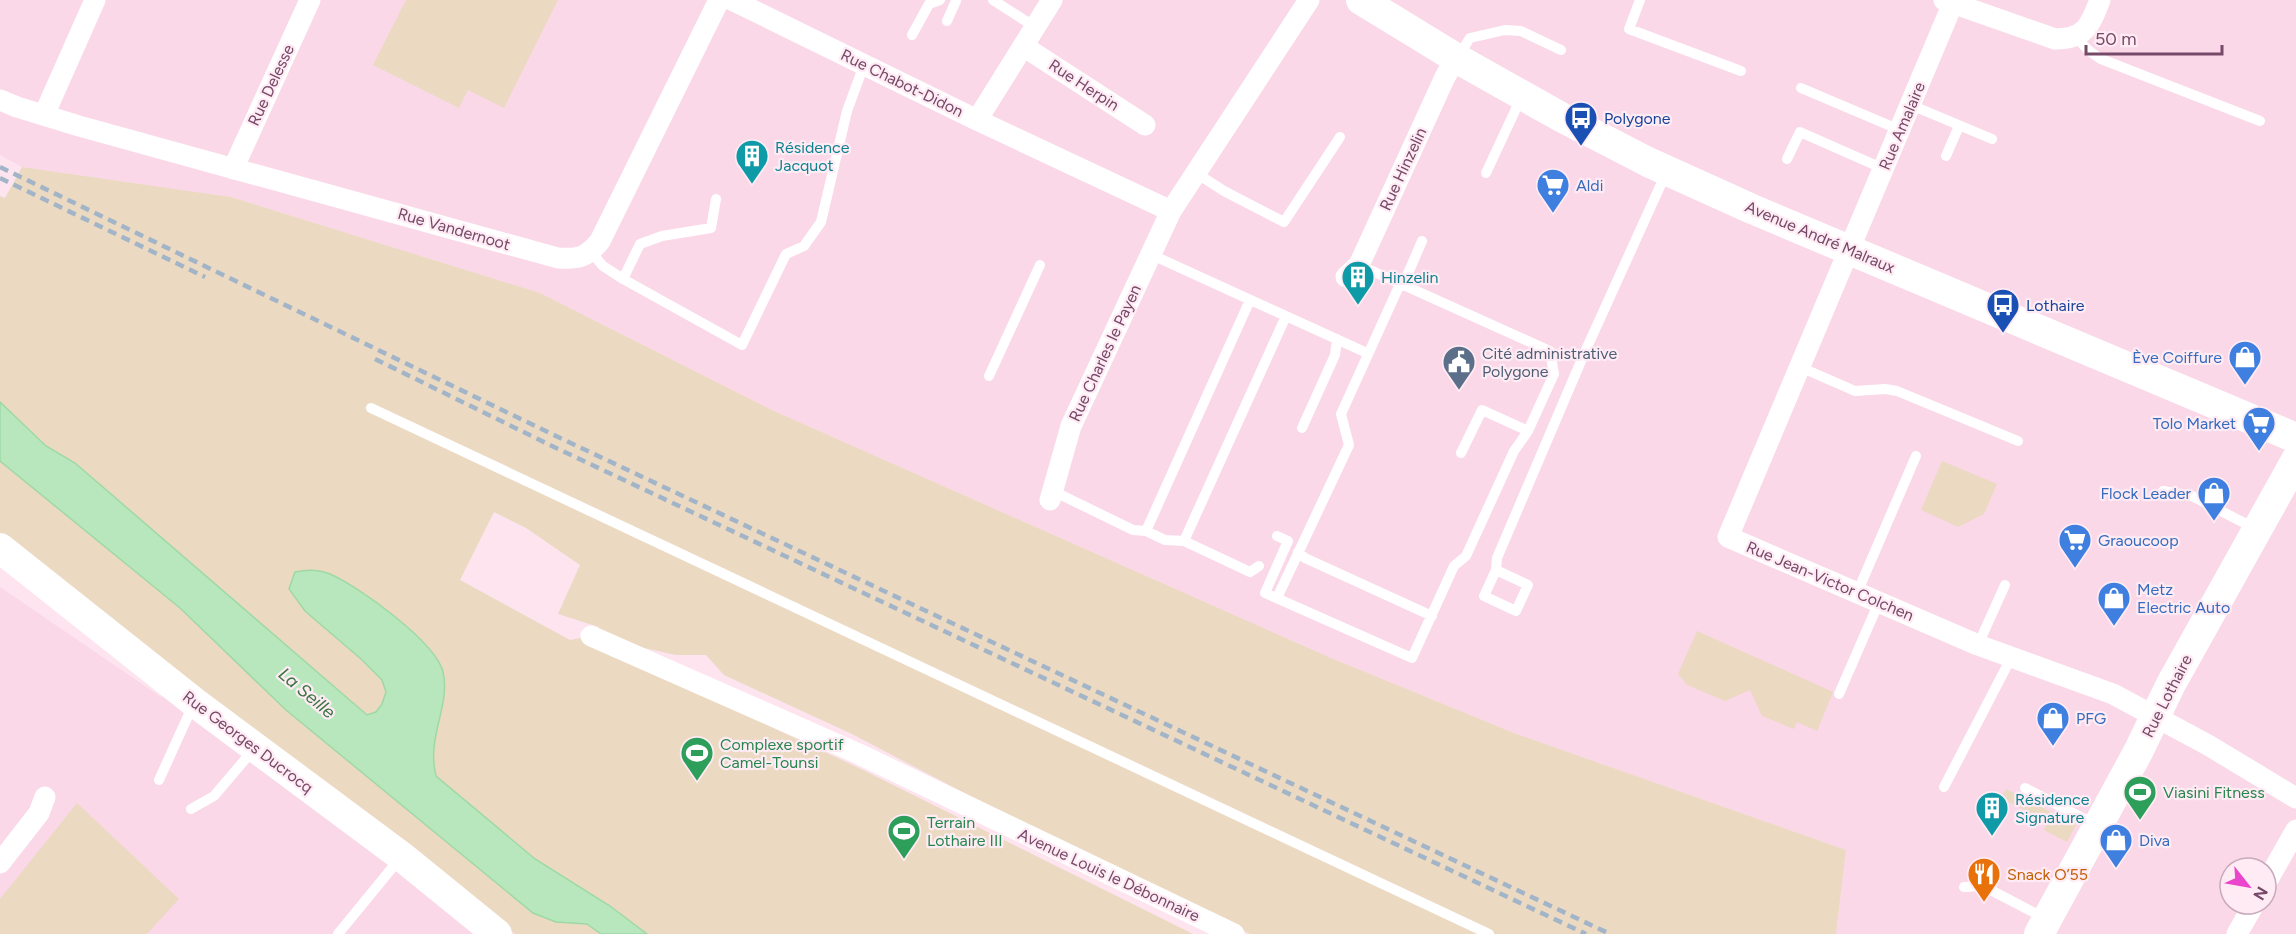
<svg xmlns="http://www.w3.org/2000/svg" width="2296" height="934" font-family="Figtree,sans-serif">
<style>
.residential{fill:#fad8e8;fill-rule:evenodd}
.green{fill:#ebd9c2}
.water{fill:#b8e7bd;stroke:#9ed9a5;stroke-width:1.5}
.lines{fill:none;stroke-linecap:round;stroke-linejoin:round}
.lane{stroke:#fff;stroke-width:10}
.street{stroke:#fff;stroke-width:21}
.secondary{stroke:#fff;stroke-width:30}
.rail{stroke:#a2b4c7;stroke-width:4.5;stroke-dasharray:9 6;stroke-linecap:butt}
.labels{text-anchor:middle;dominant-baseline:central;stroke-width:4.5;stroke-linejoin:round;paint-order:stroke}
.street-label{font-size:16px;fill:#764968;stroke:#ffebf4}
.transit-label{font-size:16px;fill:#164399;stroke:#ffebf4;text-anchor:start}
.culture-label{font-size:16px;fill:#0d838f;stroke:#ffebf4;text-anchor:start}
.shop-label{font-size:16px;fill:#366cbe;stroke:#ffebf4;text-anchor:start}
.service-label{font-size:16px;fill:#4e5e75;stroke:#ffebf4;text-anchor:start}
.leisure-label{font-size:16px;fill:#27864d;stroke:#ffebf4;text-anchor:start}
.food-label{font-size:16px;fill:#c56008;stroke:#ffebf4;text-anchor:start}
.water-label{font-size:18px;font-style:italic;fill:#397441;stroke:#ffebf4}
</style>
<rect width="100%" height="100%" fill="#fde4ef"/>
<path class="residential" d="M0,0H2296V934H1836L1846,850L1514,733L1331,658L774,411L540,293L231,197L22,167L0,155ZM2230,868H2266V904H2230Z
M0,587L161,697L172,685L497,934H0Z"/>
<path class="green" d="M406,0H558L504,108L468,90L459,108L373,65Z
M22,167L231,197L540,293L774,411L1331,658L1514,733L1846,850L1836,934H1250L1029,827L852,734L724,675L706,655H676L594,637L599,627L558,614L580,565L526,528L494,512L460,580L570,640L591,636L589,642L857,767L1193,934H647L610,906L535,859L487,820L74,463L46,446L0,402V196L5,198Z
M0,461L180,608L286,710L556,922L587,924L601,934H515L0,538Z
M1942,461L1997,484L1984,514L1958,527L1921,510Z
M1697,631L1833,692L1817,731L1797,722L1794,729L1762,716L1750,690L1725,701L1687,685L1678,674Z
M2006,789L2076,825L2067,842L2044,830L2048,822L2001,798Z
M77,803L179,899L147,934H0V899Z"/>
<path class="water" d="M0,402L46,446L75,463L367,715L376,712L382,704L386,692L382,680L361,659L305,611L289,589L295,572C308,569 318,569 330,574C358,586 436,642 443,672C451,705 426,737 436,776L535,859L610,906L647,934H601L587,924L556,922L533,913L286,710L180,608L0,461Z"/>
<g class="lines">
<path class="lane" d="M993,0L1035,27
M1640,0L1629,29L1741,71
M947,21L956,1
M912,35L929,4L940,0
M2077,36C2083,47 2090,52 2101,59L2260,121
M1457,58L1470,38L1505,30L1521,31L1561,50
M1801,88L1900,130
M1911,105L1992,139
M1946,156L1959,126
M1787,159L1800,132L1884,169
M1196,173L1224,191L1284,222L1340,137
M1486,173L1521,98
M591,252L603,266L623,279L742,345L786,254L804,246L821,222L847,111L864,65
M1152,255L1367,353
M623,279L640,244L662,236L711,228L716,199
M1403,285L1422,241
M1250,300L1146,531L1165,540L1184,541L1286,316
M1800,367L1855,391L1885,389L1897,391L2018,441
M989,376L1040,265
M371,408L1489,934
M1302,428L1335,355L1337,339
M1461,453L1482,410L1528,431
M1053,491L1133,530L1146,531
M2163,491L2192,496L2256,529
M1277,536L1288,541L1265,593L1412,658L1454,566L1466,556L1514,451L1528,431L1554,374L1550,351L1359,265
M1184,541L1250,572L1259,566
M1298,552L1305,558L1432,616
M1496,570L1497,558L1584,354L1667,171
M1496,570L1528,585L1516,611L1484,596Z
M1857,593L1916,456
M1277,598L1349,445L1341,414L1400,284
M1978,645L2005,585
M1839,694L1879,602
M159,780L193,705
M1944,787L2011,658
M2025,788L2096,825
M191,809L214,796L254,749
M1964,887L1983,886L2046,919
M338,934L401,857"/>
<path class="street" d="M732,0L977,120L1052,0
M1944,0L2055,39C2085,39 2090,26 2100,0
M1953,3L1728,537L1978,645L2113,694L2208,745L2296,798
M1023,46L1145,125
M0,100L17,107L79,126L558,258C579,259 586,258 600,241L719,0
M44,115L95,0
M977,120L1171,211
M233,169L310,0
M1346,277L1359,265L1445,77L1456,58
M1050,500L1071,426L1171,211L1309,0
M591,636L859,754L1234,934
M0,863L39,813L45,797
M2266,883L2296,830
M2237,934L2254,904"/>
<path class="secondary" d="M1361,0L1456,58L1561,117L1648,162L1752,209L2296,438
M0,548L194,702L401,856L497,934
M2039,934L2138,752L2171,684L2296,460"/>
<path class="rail" d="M0,167L558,437L1610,934
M0,178L205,277
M375,359L554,447L1586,934"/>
</g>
<defs>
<g id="bus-pin" transform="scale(1.725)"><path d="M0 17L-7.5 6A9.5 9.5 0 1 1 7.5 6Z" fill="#1a4fb4" stroke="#ffebf4"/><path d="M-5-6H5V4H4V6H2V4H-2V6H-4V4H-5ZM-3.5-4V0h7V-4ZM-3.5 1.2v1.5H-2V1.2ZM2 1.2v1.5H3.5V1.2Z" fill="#fff"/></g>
<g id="building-pin" transform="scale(1.725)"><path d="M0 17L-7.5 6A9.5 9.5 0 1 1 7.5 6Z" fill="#0f9aa8" stroke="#ffebf4"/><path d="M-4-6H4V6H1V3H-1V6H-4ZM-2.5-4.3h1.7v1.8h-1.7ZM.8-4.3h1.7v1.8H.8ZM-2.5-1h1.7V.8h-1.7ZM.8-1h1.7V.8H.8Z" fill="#fff"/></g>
<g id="supermarket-pin" transform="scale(1.725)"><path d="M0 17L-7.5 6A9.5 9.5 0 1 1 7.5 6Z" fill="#3f7fe0" stroke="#ffebf4"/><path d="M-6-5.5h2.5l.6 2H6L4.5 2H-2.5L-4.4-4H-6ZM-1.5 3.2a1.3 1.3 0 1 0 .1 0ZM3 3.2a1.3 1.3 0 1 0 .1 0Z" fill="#fff"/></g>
<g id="shop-pin" transform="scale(1.725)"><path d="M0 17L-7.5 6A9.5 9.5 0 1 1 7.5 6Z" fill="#3f7fe0" stroke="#ffebf4"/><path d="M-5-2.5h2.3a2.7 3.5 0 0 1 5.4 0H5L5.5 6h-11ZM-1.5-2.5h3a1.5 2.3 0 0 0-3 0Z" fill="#fff"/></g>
<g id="civic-pin" transform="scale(1.725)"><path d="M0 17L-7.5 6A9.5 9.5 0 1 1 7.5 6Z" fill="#5c6f8a" stroke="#ffebf4"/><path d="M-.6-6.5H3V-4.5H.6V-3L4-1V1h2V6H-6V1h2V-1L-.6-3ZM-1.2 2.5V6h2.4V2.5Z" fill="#fff"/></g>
<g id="stadium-pin" transform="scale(1.725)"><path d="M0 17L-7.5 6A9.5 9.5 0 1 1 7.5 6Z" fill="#2e9e5b" stroke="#ffebf4"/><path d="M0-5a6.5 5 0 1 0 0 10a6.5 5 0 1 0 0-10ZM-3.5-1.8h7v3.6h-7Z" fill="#fff"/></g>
<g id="restaurant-pin" transform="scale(1.725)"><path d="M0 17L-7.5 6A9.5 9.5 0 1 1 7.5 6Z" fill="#e8710a" stroke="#ffebf4"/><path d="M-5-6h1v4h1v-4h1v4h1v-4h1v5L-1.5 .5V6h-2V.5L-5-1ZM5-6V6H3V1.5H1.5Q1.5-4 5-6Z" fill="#fff"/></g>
</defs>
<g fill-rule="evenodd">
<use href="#bus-pin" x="1581" y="118"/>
<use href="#building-pin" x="752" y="156"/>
<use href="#supermarket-pin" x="1553" y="185"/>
<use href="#building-pin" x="1358" y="277"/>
<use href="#bus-pin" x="2003" y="305"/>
<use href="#shop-pin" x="2245" y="357"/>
<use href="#civic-pin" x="1459" y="362"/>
<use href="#supermarket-pin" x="2259" y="423"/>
<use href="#shop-pin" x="2214" y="493"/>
<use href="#supermarket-pin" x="2075" y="540"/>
<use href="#shop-pin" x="2114" y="598"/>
<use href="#shop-pin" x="2053" y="718"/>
<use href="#stadium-pin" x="697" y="753"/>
<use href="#stadium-pin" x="2140" y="792"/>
<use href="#building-pin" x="1992" y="808"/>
<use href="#stadium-pin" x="904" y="831"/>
<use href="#shop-pin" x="2116" y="840"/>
<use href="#restaurant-pin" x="1984" y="874"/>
</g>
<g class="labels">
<g class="street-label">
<text transform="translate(902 83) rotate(26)">Rue Chabot-Didon</text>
<text transform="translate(271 85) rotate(-65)">Rue Delesse</text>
<text transform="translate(1084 85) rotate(33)">Rue Herpin</text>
<text transform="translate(1902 126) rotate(-67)">Rue Amalaire</text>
<text transform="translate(1403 169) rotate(-65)">Rue Hinzelin</text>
<text transform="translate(454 229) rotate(16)">Rue Vandernoot</text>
<text transform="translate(1820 237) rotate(23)">Avenue André Malraux</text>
<text transform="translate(1105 353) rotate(-65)">Rue Charles le Payen</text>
<text transform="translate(1830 581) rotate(23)">Rue Jean-Victor Colchen</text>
<text transform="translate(2167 696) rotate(-63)">Rue Lothaire</text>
<text transform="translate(248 742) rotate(37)">Rue Georges Ducrocq</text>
<text transform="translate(1109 875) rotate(25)">Avenue Louis le Débonnaire</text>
</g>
<g class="transit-label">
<text x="1604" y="118">Polygone</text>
<text x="2026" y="305">Lothaire</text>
</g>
<g class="culture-label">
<text x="775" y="147">Résidence<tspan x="775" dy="18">Jacquot</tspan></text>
<text x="1381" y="277">Hinzelin</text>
<text x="2015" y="799">Résidence<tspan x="2015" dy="18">Signature</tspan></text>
</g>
<g class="shop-label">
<text x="1576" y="185">Aldi</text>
<text x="2222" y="357" text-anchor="end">Ève Coiffure</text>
<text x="2236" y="423" text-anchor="end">Tolo Market</text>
<text x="2191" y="493" text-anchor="end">Flock Leader</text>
<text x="2098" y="540">Graoucoop</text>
<text x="2137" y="589">Metz<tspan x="2137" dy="18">Electric Auto</tspan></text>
<text x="2076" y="718">PFG</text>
<text x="2139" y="840">Diva</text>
</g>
<g class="service-label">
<text x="1482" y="353">Cité administrative<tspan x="1482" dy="18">Polygone</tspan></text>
</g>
<g class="leisure-label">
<text x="720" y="744">Complexe sportif<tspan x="720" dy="18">Camel-Tounsi</tspan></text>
<text x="2163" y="792">Viasini Fitness</text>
<text x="927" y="822">Terrain<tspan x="927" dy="18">Lothaire III</tspan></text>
</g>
<g class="food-label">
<text x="2007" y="874">Snack O’55</text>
</g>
<g class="water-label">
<text transform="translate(307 693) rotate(40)">La Seille</text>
</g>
</g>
<g transform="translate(2248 886) rotate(121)"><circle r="28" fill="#ffebf4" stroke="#c8aabc" stroke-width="1.5"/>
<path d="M0-4.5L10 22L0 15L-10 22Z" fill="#ea46cc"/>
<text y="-9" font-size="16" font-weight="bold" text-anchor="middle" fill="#764968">N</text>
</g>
<path d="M2086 45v9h136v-9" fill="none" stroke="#764968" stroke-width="3"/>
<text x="2095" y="45" font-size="18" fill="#764968" stroke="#ffebf4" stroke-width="4.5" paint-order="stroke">50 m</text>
</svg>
